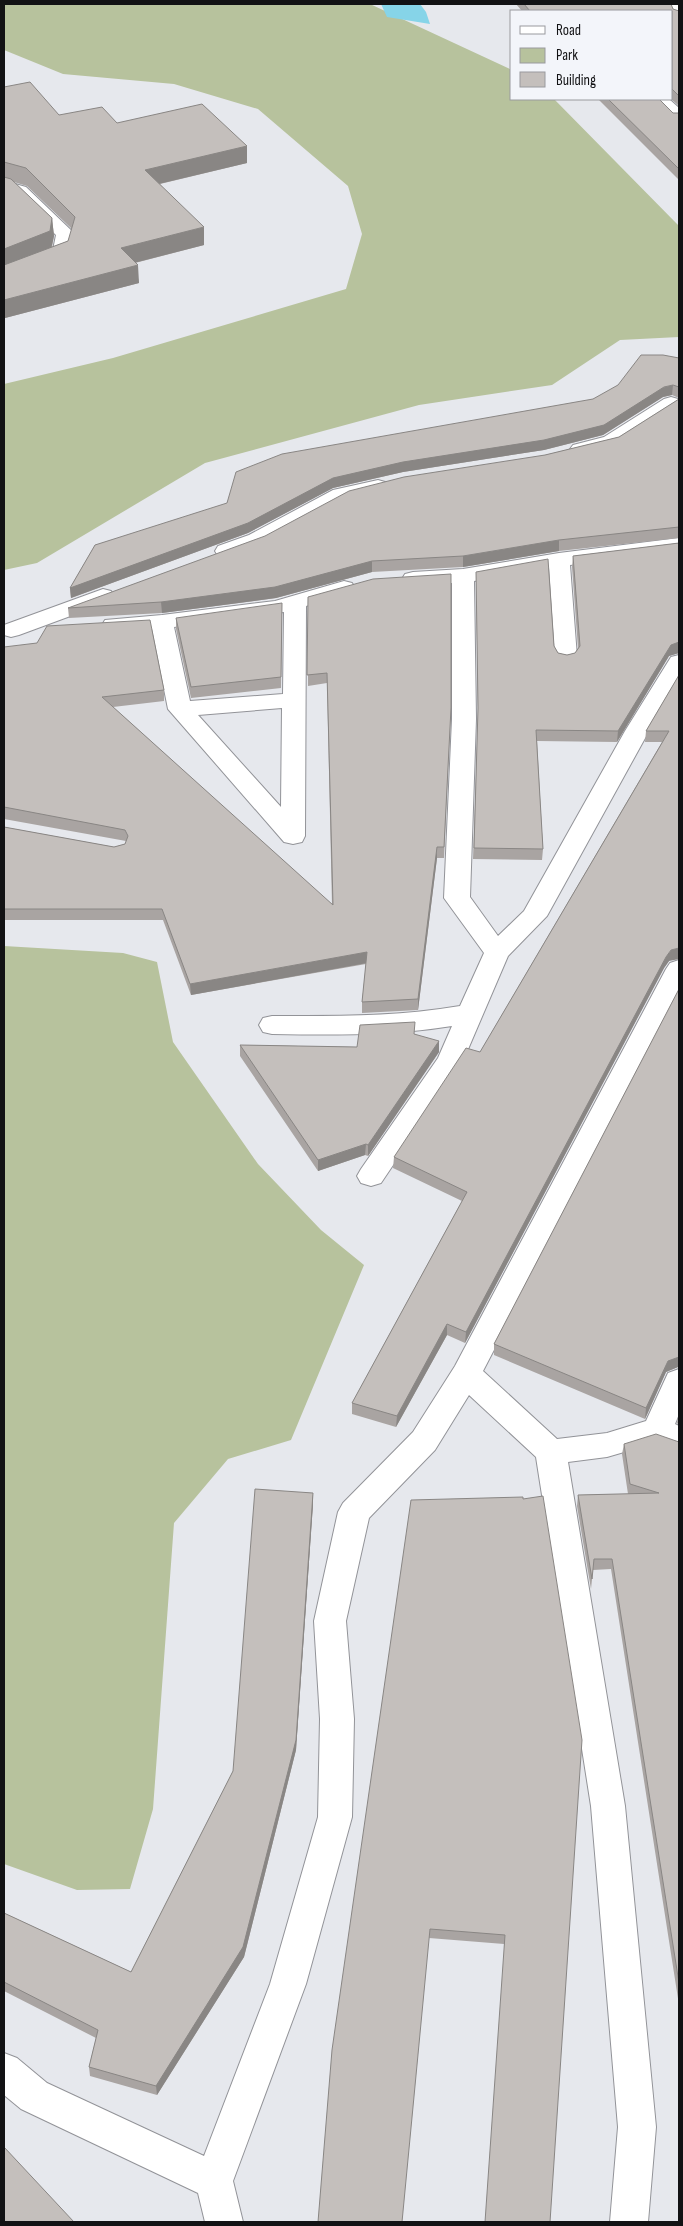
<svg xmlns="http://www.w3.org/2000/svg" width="683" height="2226" font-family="'Sofia Sans Condensed',sans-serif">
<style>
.green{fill:#b7c29d}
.water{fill:#86d4e8}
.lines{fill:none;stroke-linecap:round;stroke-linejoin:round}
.service-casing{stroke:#929398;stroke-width:2}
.minor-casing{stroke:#929398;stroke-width:2}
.service{fill:#fff;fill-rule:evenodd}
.minor{fill:#fff;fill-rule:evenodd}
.wall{fill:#a9a4a2;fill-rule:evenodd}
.shaded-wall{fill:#898684}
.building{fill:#c4bfbc;stroke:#898684}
</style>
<rect width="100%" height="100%" fill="#e6e8ed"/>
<path class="green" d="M4,4H370L512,70V99H554L679,226V337L620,340L552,385L419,405L205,463L37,563L4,570V384L113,358L346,289L362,234L348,186L258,109L174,84L63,74L4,50Z
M4,946L123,953L157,962L173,1042L258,1164L321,1230L364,1265L291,1440L228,1459L174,1523L153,1809L130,1889L77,1890L4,1864Z"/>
<path class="water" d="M381,4H420L426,12L430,24L387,17Z"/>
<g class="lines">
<g class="service-casing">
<path id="service" d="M660,4H677L679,6V19L673,17L672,11H666Z
M651,99H669L679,108V122L673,121Z
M671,397L678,399V407C651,425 606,462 573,453L570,449L573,445L604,437L664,399Z
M378,480L385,482L389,486L385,490C373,494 359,495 348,500C317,512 250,563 218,556L215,551L218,546L249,535L333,490Z
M679,538V552L570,565L577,657L574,662L566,664L558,662L555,657L549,568L474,581L476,719L470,897L498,936L524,911L625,731L671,657L679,655V681L649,731L547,916L508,956L463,1061L381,1183L371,1186L361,1183L357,1176L361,1169L438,1058L452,1026C392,1036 332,1035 272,1034L263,1032L259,1025L263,1018L272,1016C337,1016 396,1017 460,1006L484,953L444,898L452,719V583L413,586L405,584L402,579L405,574L413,572L463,569L559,553Z
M344,581L352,583L355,588L352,593L306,606L305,836L302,842L293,844L284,842L168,709L152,629L113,632L105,630L102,625L105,620L162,615L275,601ZM284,612L283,694L190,701L174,627ZM282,708L281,807L198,715Z
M103,589L111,591L114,596L111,601L19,635L11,637L4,635V625Z
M679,960V994L483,1371L557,1439L607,1433L646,1421L668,1373L679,1369V1414L675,1424L679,1426V1452L655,1443L607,1457L568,1462L625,1806L656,2127L648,2222H610L618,2127L591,1806L536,1457L469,1395L435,1450L369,1518L346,1621L354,1719L352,1817L306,1984L233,2181L243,2222H205L198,2193L21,2109L4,2095V2053L17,2058L47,2083L204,2156L270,1984L318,1817L320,1719L314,1621L338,1512L343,1503L413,1432L455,1366L666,969L670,963Z"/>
</g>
<g class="minor-casing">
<path id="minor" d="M4,181L26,187L75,234L69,257L4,281V269L53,250L56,235L14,195L4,192Z"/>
</g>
<use href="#service" class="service"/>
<use href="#minor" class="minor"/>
</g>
<path class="wall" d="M516,4H671L673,9L679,11V106L671,99L672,11H522Z
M4,87L59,115L117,123L247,146V163L160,184L204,245L135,263L139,283L5,318L4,316ZM14,182L27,186L72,229L68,241L52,247L54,236L52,218Z
M598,99H659L673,113H679V180Z
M679,358V398L672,395L663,397L603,435L544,450L403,472L333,488L248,533L71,598L70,588L95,545L593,399Z
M679,399V538L559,551L463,567L372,572L276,598L162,613L69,618L68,608L545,455L619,437Z
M679,543V654V653L669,656L617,742L537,741L543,849L542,860L473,859L478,719L476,572L554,646L558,653L567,655L575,653L578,648L572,567L573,556Z
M308,597L451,708L444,858H437L418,1010L362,1013V1002L366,964L191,995L163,920H4V827L114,847L125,844L126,841L4,819V647L164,690V701L113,707L332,905L327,683L308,686Z
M282,614L281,688L191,698L176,629V618Z
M679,675L669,961L664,968L465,1343L447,1335L396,1427L352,1414V1403L462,1201L393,1168L394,1157L480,1052L662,742H645L646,731Z
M679,989V1368L678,1367L666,1372L645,1419L494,1355V1344Z
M439,1041V1052L368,1156L365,1155L318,1171L240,1056V1045L357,1047Z
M679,1412V1425L677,1423Z
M679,1442V2005L611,1569L593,1570L591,1589L577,1506L578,1495L628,1494L622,1454L624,1444Z
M313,1493V1504L296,1750L244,1957L157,2095L90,2076L89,2067L96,2038L4,1991V1913L131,1972L233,1771Z
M523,1497L550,2222L504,1944L429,1938L318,2222Z"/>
<path class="shaded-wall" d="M247,146V163L146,187L145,170Z
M52,218L54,236L51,249L4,267V249Z
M204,227V245L122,266L121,248Z
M138,265L139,283L5,318L4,300Z
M673,385L672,395L663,397L603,435L544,450L403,472L333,488L248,533L71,598L70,588L333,478Z
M559,540V551L463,567V556Z
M372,561V572L276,598L162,613L161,602Z
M679,642V653L669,656L617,742L618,731L671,645Z
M437,847V858L418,1010V999Z
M679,948V959L669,961L664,968L465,1343L466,1332L666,957L671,950Z
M367,952V963L191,995L190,984Z
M439,1041V1052L368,1156V1145Z
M366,1144L365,1155L318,1171V1160Z
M447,1324V1335L396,1427L397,1416Z
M679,1357L678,1367L666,1372L645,1419L646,1408L668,1361Z
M313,1493V1504L296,1750L244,1957L157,2095L156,2086Z"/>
<path class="building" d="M524,4H671L673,9L679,11V96L672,89V11H530Z
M30,82L59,115L102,107L117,123L202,104L247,146L145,170L204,227L121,248L138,265L4,300V265L68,241L75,217L26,168L4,162V87Z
M608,99H659L673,113H679V169Z
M4,177L11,179L52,218L50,231L4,249Z
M641,355H663L679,358V387L673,385L664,387L604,425L544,440L403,462L333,478L248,523L70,588L95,545L227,503L236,472L282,454L593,399L618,385Z
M679,399V527L559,540L463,556L372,561L275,587L161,602L68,608L265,536L349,491L404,477L545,455L619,437Z
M679,543V642L671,645L618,731L536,730L543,849L474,848L478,708L476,572L548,559L554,646L558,653L567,655L575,653L580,646L573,556Z
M451,574V708L444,847H437L418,999L362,1002L367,952L190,984L162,909H4V827L114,847L125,844L128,836L125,830L4,807V647L37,643L47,626L150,620L164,690L102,697L333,905L327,673L307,675L308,597L373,579Z
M282,603L281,677L191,687L176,618Z
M679,675V948L671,950L666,957L466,1332L447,1324L397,1416L352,1403L467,1192L394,1157L466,1048L480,1052L669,731H646Z
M679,989V1357L668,1361L646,1408L494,1344Z
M415,1022L414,1034L439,1041L368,1145L366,1144L318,1160L240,1045L357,1047L360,1025Z
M656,1434L679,1442V1983L612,1559H594L592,1579L578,1495L659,1493L630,1484L624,1444Z
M255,1489L313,1493L296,1740L243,1947L156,2086L89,2067L98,2030L4,1982V1913L131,1972L233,1771Z
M543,1496L582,1740L550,2222H485L505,1935L430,1929L402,2222H318L332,2050L411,1500L523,1497V1499Z
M4,2147L74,2222H4Z"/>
<rect width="683" height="2226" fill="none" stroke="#121214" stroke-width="10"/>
<rect x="510" y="10" width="162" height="90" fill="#f3f5fa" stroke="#999a9e"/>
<rect x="520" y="26" width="25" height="8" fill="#ffffff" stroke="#999a9e"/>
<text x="556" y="35" font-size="15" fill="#121214">Road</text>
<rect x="520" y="48" width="25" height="15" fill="#b7c29d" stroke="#999a9e"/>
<text x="556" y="60" font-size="15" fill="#121214">Park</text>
<rect x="520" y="72" width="25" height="15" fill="#c4bfbc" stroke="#999a9e"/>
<text x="556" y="85" font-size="15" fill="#121214">Building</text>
</svg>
